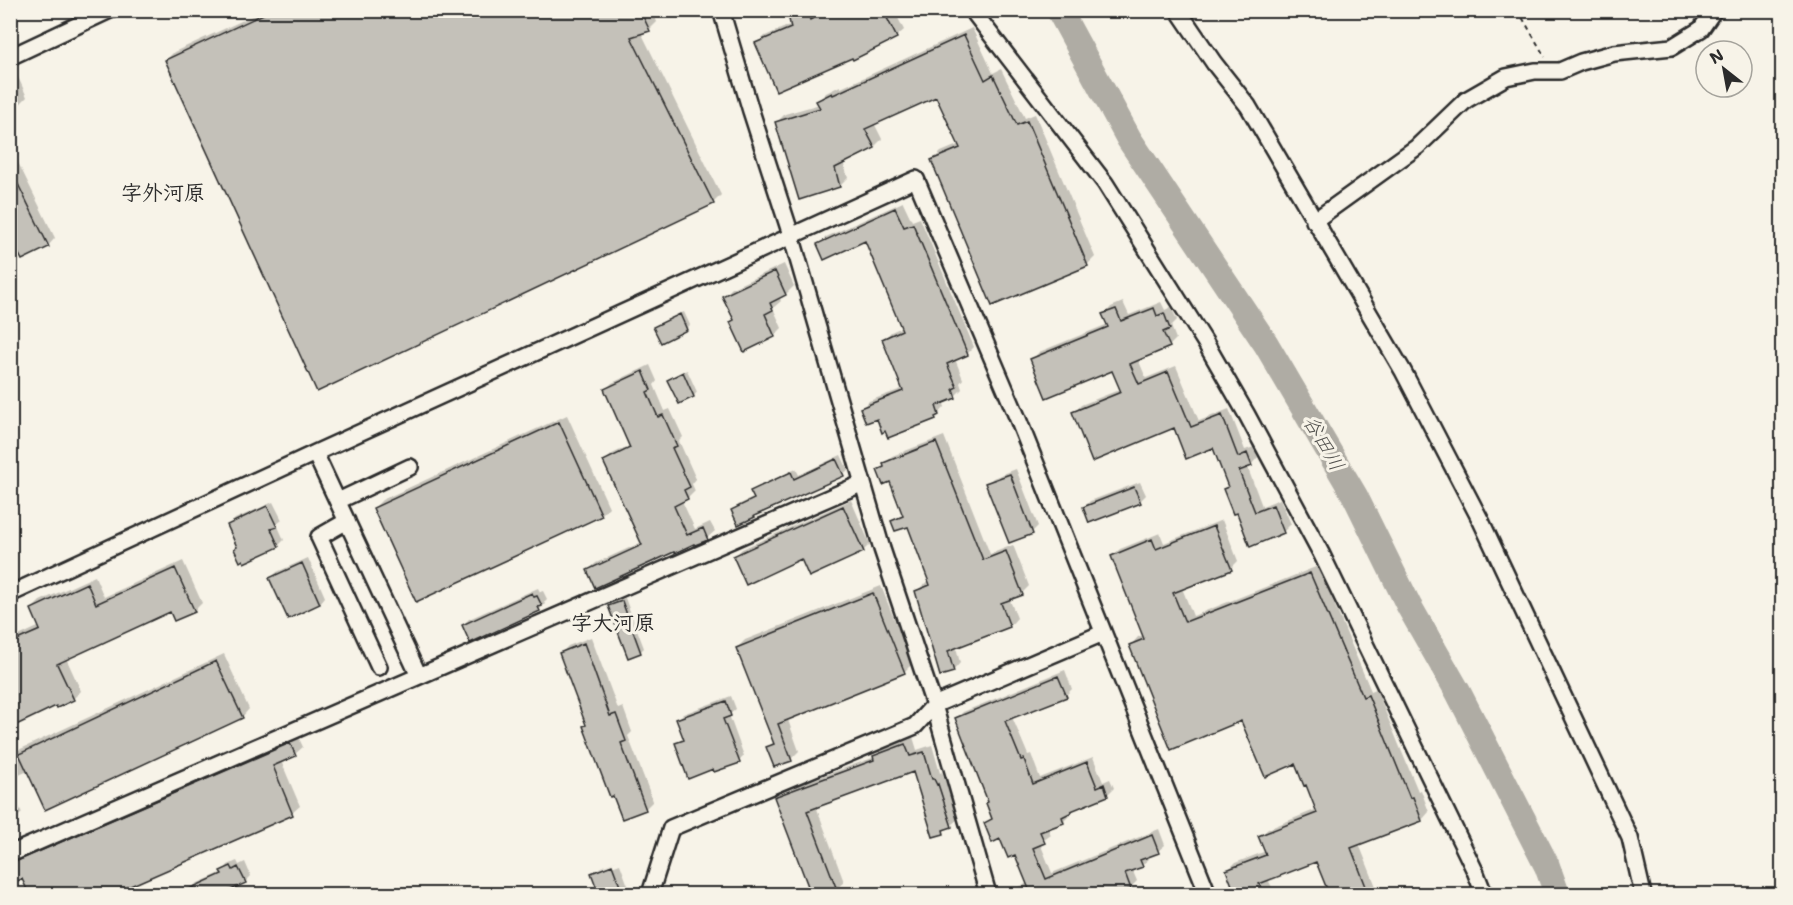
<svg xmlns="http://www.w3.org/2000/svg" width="1793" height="905" font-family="'Shantell Sans','Klee One',sans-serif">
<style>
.shadow{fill:#0003}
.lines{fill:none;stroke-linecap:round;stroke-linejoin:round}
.river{stroke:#afaca4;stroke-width:26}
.building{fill:#c4c1b9;stroke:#2b2b2b;stroke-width:1.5}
.minor-casing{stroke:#2b2b2b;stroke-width:20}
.path{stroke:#2b2b2b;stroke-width:2;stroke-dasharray:4.5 4.5;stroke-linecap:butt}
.minor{stroke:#f7f3e8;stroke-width:15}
.labels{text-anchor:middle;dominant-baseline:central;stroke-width:6;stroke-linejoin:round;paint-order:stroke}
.water-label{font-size:20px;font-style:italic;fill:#53524f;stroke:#f7f3e8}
.quarter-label{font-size:21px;font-weight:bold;fill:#2b2b2b;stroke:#f7f3e8}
</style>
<rect width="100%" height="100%" fill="#f7f3e8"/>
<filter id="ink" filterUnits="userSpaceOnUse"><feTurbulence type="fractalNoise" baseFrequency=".0167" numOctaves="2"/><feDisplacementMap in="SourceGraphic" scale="12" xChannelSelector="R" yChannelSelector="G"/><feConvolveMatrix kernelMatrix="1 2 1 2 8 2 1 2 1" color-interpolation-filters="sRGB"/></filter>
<g filter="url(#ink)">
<path class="shadow" d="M265,10H652L657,22L649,30L641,32L721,195L713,203L166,60L174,52Z
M788,10H816L817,14L823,10H894L904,30L896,37L757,44L765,36L792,24Z
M972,28L993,73L1001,69L1025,118L1035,114L1095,257L1087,265L933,160L941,152L960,144L936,95L874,123L882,139L874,147L843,162L848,178L840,186L777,122L785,114L820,104L818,101L826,93L840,86L841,88Z
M14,68L27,97L20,104L10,109V70Z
M10,146L55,238L48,246L10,234Z
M903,202L912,221L920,218L974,347L967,354L955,359L963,379L960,383L962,389L955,396L943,401L945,407L935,418L886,429L877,417L862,408L869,401L904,388L884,339L891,332L902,327L866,239L819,244L826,237Z
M784,264L794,286L786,294L779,297L781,301L773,308L782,328L774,336L735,319L724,296L732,288Z
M1123,302L1129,315L1161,302L1165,310L1171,307L1177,320L1171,326L1176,339L1169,346L1138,359L1146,378L1176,366L1199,421L1229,409L1245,450L1254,447L1258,457L1251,465L1247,466L1262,506L1280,499L1291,524L1283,532L1238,511L1225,489L1229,485L1214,446L1175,426L1074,413L1081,405L1121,389L1113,369L1032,360L1039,352L1108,324L1104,315L1111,307Z
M684,312L690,325L686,329L655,327L658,324Z
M650,365L657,381L654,385L665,411L670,409L683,437L679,441L696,479L692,484L695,491L688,498L682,501L695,529L710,522L715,531L707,538L696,543L588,570L596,563L642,542L605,461L612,454L631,445L605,390L612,383Z
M687,370L697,392L694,396L679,402L669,380L673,376Z
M567,415L609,507L601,515L374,508L382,500Z
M944,436L990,554L1013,545L1029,586L1022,593L1009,598L1017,618L1010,626L956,647L960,663L953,671L917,591L924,584L930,581L908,525L893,522L904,513L891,480L879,470L892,456Z
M841,455L848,470L843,474L733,510L738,505L755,497L752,491L757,487L796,469L799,475Z
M1016,469L1038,526L1032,532L1010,541L987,484L993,478Z
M1140,482L1146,495L1140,501L1084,507L1090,501Z
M851,500L870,544L863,551L735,556L742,549Z
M273,502L282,520L277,524L284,540L278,546H238L229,525L235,519Z
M1222,520L1238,561L1231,568L1182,588L1193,616L1318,566L1371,691L1376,689L1418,791L1421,790L1429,812L1422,820L1359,844L1379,894H1331L1317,860L1268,879L1275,894H1248L1245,888L1228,870L1235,863L1266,851L1260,836L1268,829L1317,809L1296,762L1242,719L1131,645L1138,637L1144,635L1112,556L1120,549L1160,533L1164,543Z
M308,558L325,597L320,603L271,578L277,572Z
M183,561L202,603L194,611L171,610L66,658L81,691L73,699L57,704L10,726V640L40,626L32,609L40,601L95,576L104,597Z
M881,586L912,664L904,672L788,720L799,751L791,759L768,748L774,741L737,648L745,640Z
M538,588L540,592L543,591L547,599L544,602L545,604L539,610L463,625L469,619Z
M625,598L644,648L640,652L610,606L614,602Z
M591,637L618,709L623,707L632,732L628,736L653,801L645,809L587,724L561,653L568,646Z
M224,654L249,709L242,717L28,771L10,779V754Z
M1065,670L1072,689L1066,695L1012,717L1028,755L1031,754L1040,778L1093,757L1103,782L1110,779L1114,788L1107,795L1074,808L1069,812L1070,815L1063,822L1048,828L1051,835L1040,843L1052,873L1159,829L1165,845L1158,851L1147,856L1149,859L1142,865L1132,869L1137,881L1130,888L1114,894H1008L1013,889L1028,883L1016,853L986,823L992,817L989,801L957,718L963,712Z
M731,696L736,709L729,715L744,756L739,761L714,767L676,744L684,737L678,720L683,714Z
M298,736L303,747L295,754L281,761L300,806L292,813L109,894H30L22,877L10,882V858Z
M913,737L917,750L932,745L940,773L942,772L944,778L946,777L959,818L943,832L914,770L816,806L844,882L836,889L822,894H812L776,797L784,790L875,757L882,748Z
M10,788L22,813L10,823Z
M618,860L598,869V872L620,864L630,891L626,894H601L593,874L599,868Z
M237,861L239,865L245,862L251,876L245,882L218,894H192L190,890L196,884L223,872L228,865Z"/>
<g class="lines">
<path class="river" d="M1059,10L1129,139L1266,344L1355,496L1409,606L1458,692L1547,866L1557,894"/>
</g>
<path class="building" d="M272,10H640L650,31L631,37L714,204L317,392L165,60Z
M787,10H807L810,20L829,10H883L897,38L853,60L852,58L776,91L755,43L791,28Z
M964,35L985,80L993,75L1017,125L1027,121L1088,266L992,306L931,160L960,148L936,97L865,129L875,148L835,168L840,187L799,200L775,122L820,108L816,101L832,93L833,95Z
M10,168L49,247L22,260L10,237Z
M895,208L904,227L913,224L968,355L947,364L957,387L953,389L956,398L936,406L939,415L935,417L936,419L888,438L885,431L882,433L877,419L866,423L860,408L903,391L882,339L902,330L865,241L824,260L817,244Z
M775,271L786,295L770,303L773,310L765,314L775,337L744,352L730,322L734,320L722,296Z
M1154,308L1157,316L1164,313L1170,329L1163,332L1170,347L1130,364L1139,384L1168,372L1191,427L1222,415L1238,457L1247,453L1252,466L1239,471L1255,512L1273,505L1284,533L1250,547L1237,513L1233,514L1223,489L1228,487L1213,448L1186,459L1174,428L1092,462L1072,412L1121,392L1112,371L1046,398L1030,359L1108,327L1102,314L1116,309L1121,321Z
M680,314L687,330L661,343L653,327Z
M643,371L651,390L647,392L658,417L663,415L677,446L672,448L690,487L684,490L688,499L674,506L687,535L703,528L708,540L695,545L694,544L675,553L674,552L595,588L587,570L642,545L603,461L630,448L604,389Z
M683,372L694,397L679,404L667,380Z
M559,422L602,516L416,602L373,508Z
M936,442L983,560L1006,551L1023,595L1001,603L1010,627L948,651L954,672L940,676L915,591L930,585L908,527L895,531L891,521L903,516L890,482L883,485L877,470L884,467L883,463Z
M836,459L844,476L754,516L755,517L738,525L731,510L754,499L750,491L791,472L794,479Z
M1010,474L1033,534L1009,543L985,483Z
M1134,487L1141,503L1089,523L1083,507Z
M267,506L277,527L271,529L279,547L244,563L243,560L240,562L234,549L237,547L227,525Z
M843,506L864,552L809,577L801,559L746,585L733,556Z
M1214,526L1232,570L1173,593L1185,622L1310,573L1363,697L1368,695L1410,798L1413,797L1422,821L1351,848L1369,894H1329L1316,862L1259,884L1264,894H1246L1244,889L1235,893L1226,870L1266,855L1258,836L1317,813L1306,785L1304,786L1295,764L1265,777L1241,721L1171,750L1129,645L1144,639L1111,556L1152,539L1156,549Z
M302,563L320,604L288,619L269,578Z
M175,568L195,612L174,621L170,612L57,664L74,700L57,708L56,706L10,728V643L40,630L31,609L87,583L96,604Z
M532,593L534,597L537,596L542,606L538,607L540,611L470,643L462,625Z
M873,593L905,673L778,724L792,761L774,767L766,747L774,744L736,648Z
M622,601L641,653L628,658L608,606Z
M584,643L610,716L616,714L626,741L621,743L646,810L622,819L613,796L610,797L583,726L586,725L559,653Z
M216,661L243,718L45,810L19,754Z
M1058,676L1067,697L1005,721L1021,760L1024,759L1033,784L1087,762L1097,787L1104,784L1108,796L1071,811L1072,812L1062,817L1064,823L1040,832L1045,843L1033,848L1046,879L1152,835L1159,853L1140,860L1143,867L1125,873L1131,889L1118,894H1031L1015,855L1008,858L1000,839L992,843L984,823L992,819L986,803L988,802L955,718Z
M726,701L731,716L723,719L740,763L714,772L713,769L688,779L675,743L684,740L676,719Z
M290,743L296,756L273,766L293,815L112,894H29L22,879L10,884V864Z
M905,744L910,756L924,752L932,779H934L937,785L938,784L952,827L943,830L944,834L933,837L913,772L807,811L837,890L826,894H811L774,797L874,760L873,756Z
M612,865L623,894H599L591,873Z
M231,866L233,870L238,867L246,883L222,894H178L222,874L220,871Z"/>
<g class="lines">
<g class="minor-casing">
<path id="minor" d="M721,10L751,111L791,235L882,549L934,705L988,894
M972,10L1105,183L1205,342L1247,415L1322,555L1475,871L1484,894
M1178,10L1214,63L1248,106L1403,371L1481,521L1630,838L1643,894
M10,57L110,10
M1314,221L1417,147L1466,100L1506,77L1535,71H1560L1581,62L1614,53L1672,47L1701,29L1714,10
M315,453L419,676
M338,501L410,467
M347,521L319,537L379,667
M10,594L315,453L916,179L1018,419L1208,894
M10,854L863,483
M650,894L671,828L915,726L934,705L1103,633"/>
</g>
<path class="path" d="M1518,10L1545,57"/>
<use href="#minor" class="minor"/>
</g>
</g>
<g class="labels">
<g class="water-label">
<text transform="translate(1324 443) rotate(60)">谷田川</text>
</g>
<g class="quarter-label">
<text x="163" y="193">字外河原</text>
<text x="613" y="623">字大河原</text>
</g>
</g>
<rect width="1793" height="905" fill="none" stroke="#f7f3e8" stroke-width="36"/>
<rect x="18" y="18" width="1757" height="869" fill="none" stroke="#2b2b2b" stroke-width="2" filter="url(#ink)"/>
<g transform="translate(1724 69) rotate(329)"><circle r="28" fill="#f7f3e8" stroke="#a5a39c" stroke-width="1.5"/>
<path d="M0-4.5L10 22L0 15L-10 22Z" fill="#2b2b2b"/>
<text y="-9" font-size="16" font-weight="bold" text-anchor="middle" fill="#2b2b2b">N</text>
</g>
</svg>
